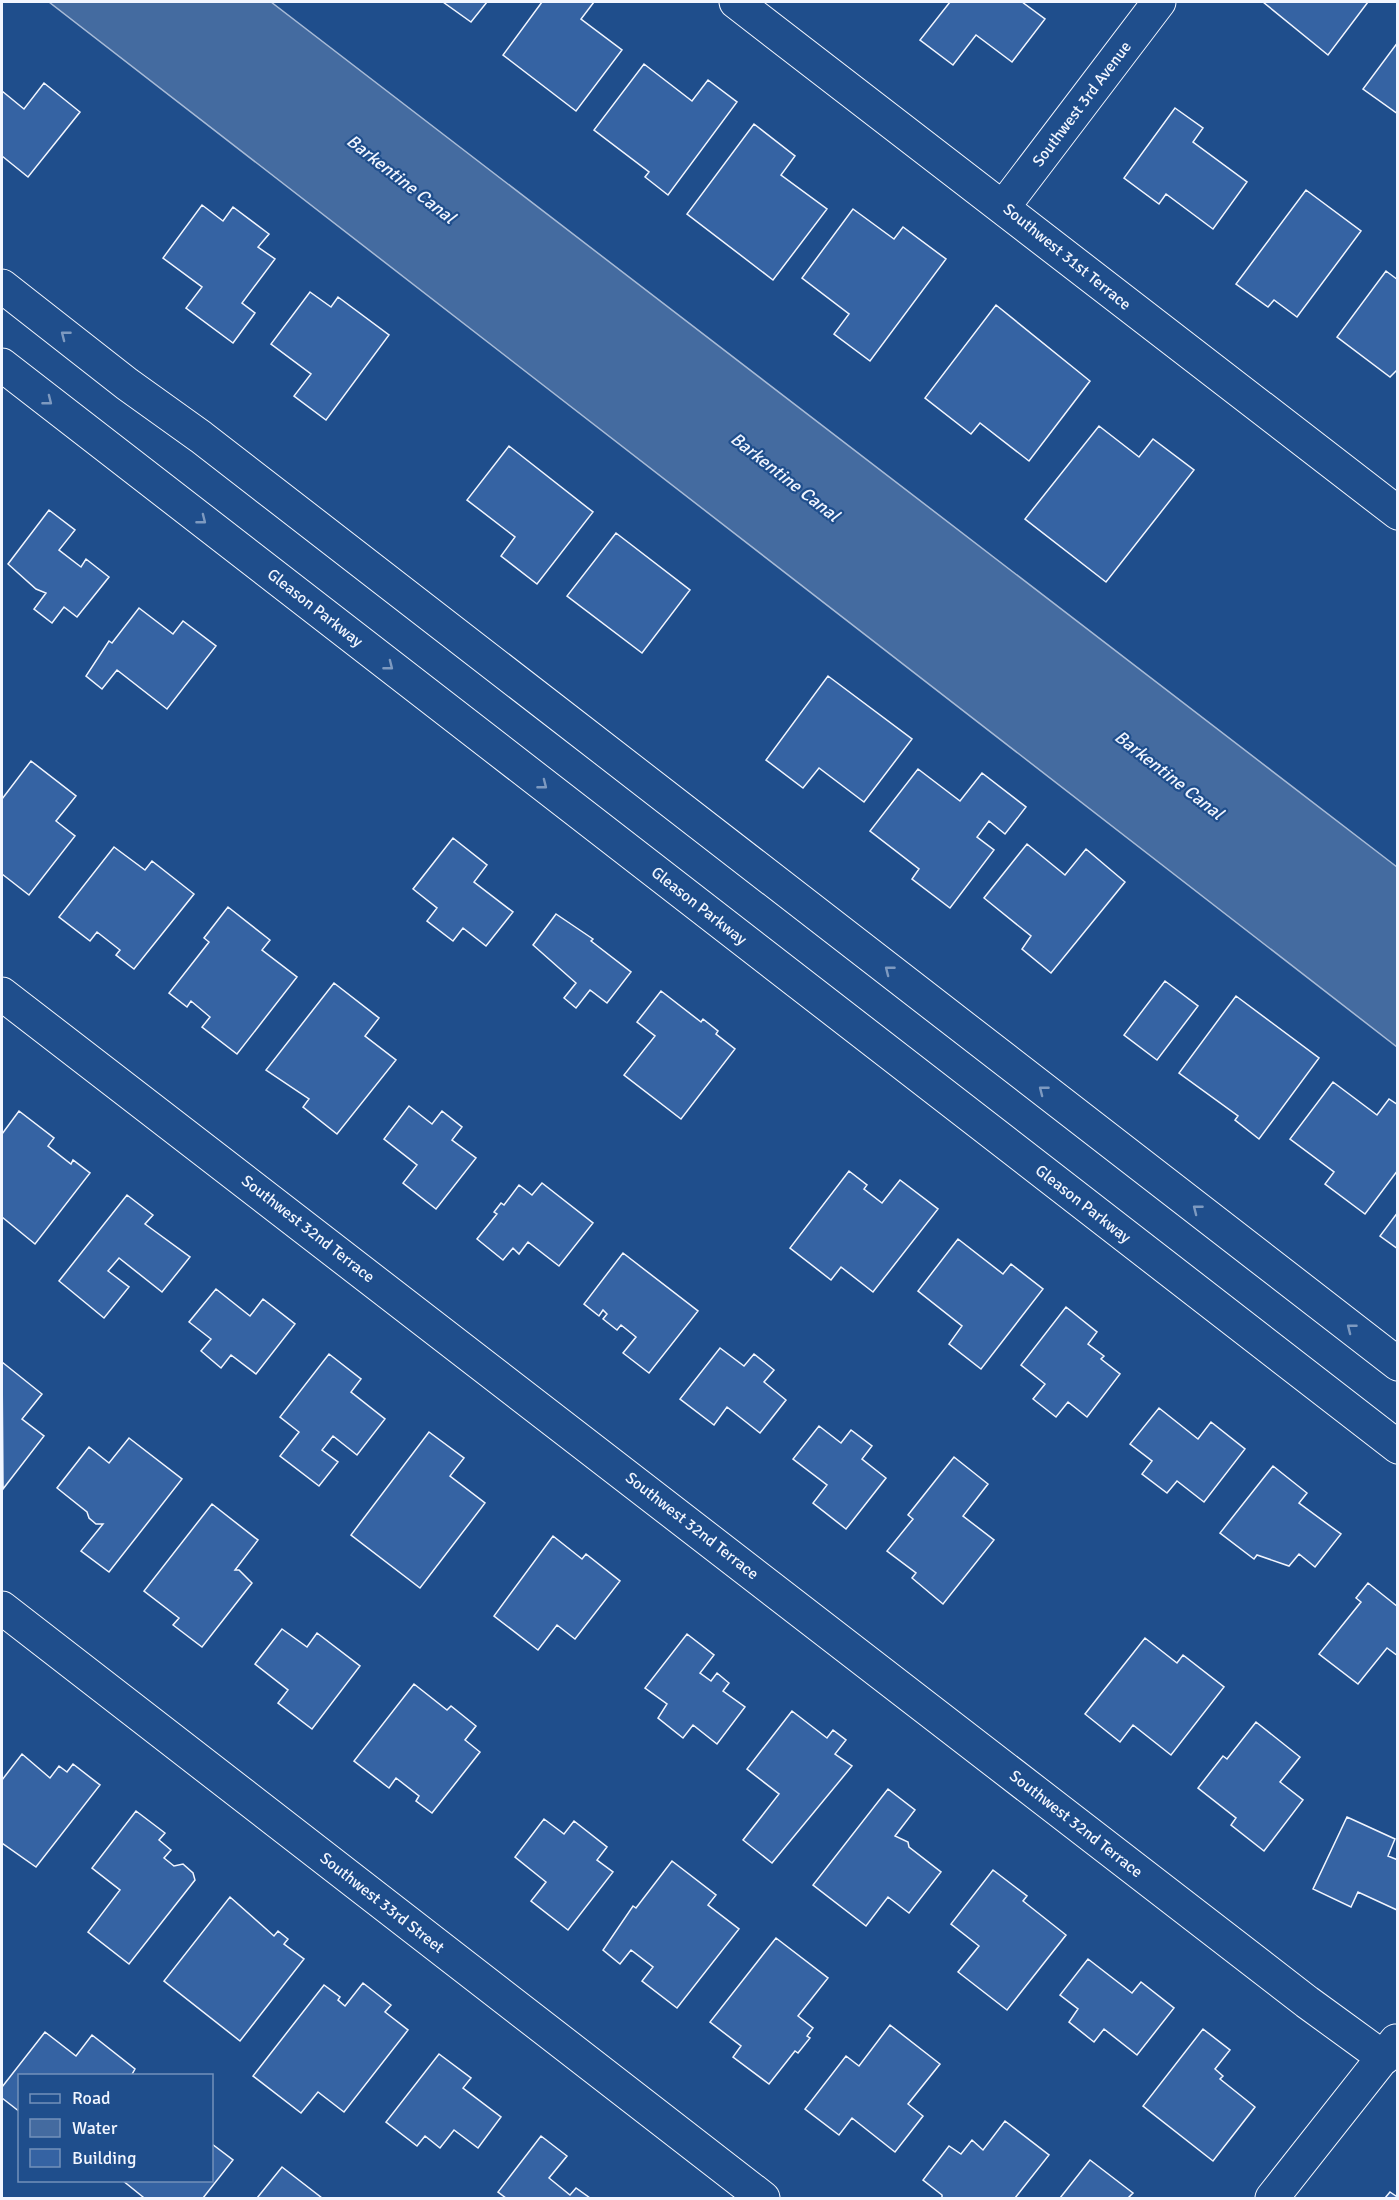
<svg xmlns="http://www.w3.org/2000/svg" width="1399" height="2200" font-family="Signika,sans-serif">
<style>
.water{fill:#446ba0;stroke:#a8bbd7;stroke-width:1.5}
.building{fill:#3563a3;stroke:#f2f6ff;stroke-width:1.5}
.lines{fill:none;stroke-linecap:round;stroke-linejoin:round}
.minor-casing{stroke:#f2f6ff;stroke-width:35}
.major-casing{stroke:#f2f6ff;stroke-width:35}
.minor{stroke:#1f4e8c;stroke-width:33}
.major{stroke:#1f4e8c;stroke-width:33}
.oneway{stroke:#7e9ac0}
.labels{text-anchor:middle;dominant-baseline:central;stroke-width:4.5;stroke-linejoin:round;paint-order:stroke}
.street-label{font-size:16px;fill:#f2f6ff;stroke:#1f4e8c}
.water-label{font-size:18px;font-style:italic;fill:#f2f6ff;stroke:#1f4e8c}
</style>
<rect width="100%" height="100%" fill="#1f4e8c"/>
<path class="water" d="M49,2H271L1397,867V1047Z"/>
<path class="building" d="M443,2H487L471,22Z
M542,2H594L581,19L622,50L576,111L503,55Z
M950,2H1022L1045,19L1012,62L976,35L953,65L920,40Z
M1263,2H1368L1328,55Z
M1398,42V114L1363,89Z
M644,64L692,101L708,80L737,102L668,195L645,177L649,172L594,130Z
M44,83L80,112L28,177L2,156V91L24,109Z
M1175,108L1203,128L1193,142L1247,182L1213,229L1166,194L1159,204L1124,178Z
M754,124L795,156L781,175L827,209L773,280L687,214Z
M1306,190L1361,231L1297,317L1274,300L1268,307L1236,284Z
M202,205L223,221L233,207L269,234L258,247L275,259L242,303L255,313L233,343L186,308L202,287L163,258Z
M853,209L894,239L903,227L946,259L870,361L834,334L849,314L802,278Z
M1386,271L1398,280V369L1390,377L1337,337Z
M310,292L331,307L338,297L389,335L326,420L294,396L311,374L271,344Z
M996,305L1090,381L1029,461L980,423L971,434L925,398Z
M1099,426L1139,457L1153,439L1194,470L1106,582L1025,519Z
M509,446L593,512L537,584L501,556L515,537L467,500Z
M49,510L75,530L59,550L81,567L86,559L109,577L77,617L64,607L52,623L34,609L46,593L36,589L8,564Z
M616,533L690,590L642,653L567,596Z
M139,608L173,634L183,621L216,646L167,709L117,670L102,689L86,676L109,641L112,643Z
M828,676L912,739L864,802L819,768L803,788L766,760Z
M31,761L76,796L56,821L75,836L29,895L2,874V799Z
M918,769L960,801L982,773L1026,807L1005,834L989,821L977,837L994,850L950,908L912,879L919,869L870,831Z
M453,838L487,865L474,882L513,912L486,946L463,928L453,941L427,921L437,908L413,889Z
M1027,844L1065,875L1086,849L1125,882L1051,973L1022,949L1031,936L984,898Z
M114,847L145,870L152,861L194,894L134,969L116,955L120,950L97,932L90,941L59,917Z
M228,907L270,940L262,950L297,977L237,1054L202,1027L210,1017L191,1001L187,1007L169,993L209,942L204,938Z
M556,914L593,939L591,941L631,972L607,1003L590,990L576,1008L564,998L576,983L533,945Z
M1165,981L1198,1006L1157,1060L1124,1035Z
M334,983L379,1018L365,1036L396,1060L337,1134L303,1107L309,1099L266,1070Z
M661,991L701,1022L703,1019L718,1031L716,1034L735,1049L681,1119L624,1075L655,1036L637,1022Z
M1236,996L1319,1058L1259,1139L1235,1120L1238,1116L1179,1073Z
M1333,1082L1377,1115L1389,1099L1398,1105V1170L1365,1214L1325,1184L1334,1172L1290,1139Z
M409,1106L432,1124L442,1111L462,1127L452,1140L476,1158L436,1209L403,1183L417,1165L384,1139Z
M19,1111L54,1138L48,1146L71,1164L73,1160L90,1173L35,1244L2,1217V1134Z
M849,1171L867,1185L864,1189L882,1203L900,1180L938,1209L873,1292L841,1267L831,1280L790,1248Z
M542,1183L593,1223L559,1266L528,1242L519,1254L513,1248L503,1260L477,1239L497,1214L494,1212L501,1203L504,1205L519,1185L532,1195Z
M127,1195L153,1215L145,1224L190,1257L162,1292L119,1258L108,1271L129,1287L104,1318L59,1281Z
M1398,1212V1249L1380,1236Z
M958,1239L1003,1274L1011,1264L1043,1289L981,1369L949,1344L962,1326L918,1291Z
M623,1253L698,1311L649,1373L623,1353L636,1337L621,1325L617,1330L603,1319L607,1314L603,1310L599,1316L584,1304Z
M216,1289L250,1316L263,1299L295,1324L256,1374L231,1355L221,1368L201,1351L211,1339L189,1322Z
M1066,1307L1097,1332L1088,1344L1104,1356L1101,1359L1120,1374L1087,1417L1068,1402L1056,1417L1033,1399L1045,1384L1021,1365Z
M720,1348L744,1366L754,1354L774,1370L764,1382L786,1400L760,1433L727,1407L714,1425L680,1399Z
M329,1354L361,1379L351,1392L385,1419L357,1455L333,1436L322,1450L338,1462L319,1486L280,1456L299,1432L280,1417Z
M2,1362L42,1394L22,1419L44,1436L3,1489Z
M1159,1408L1198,1439L1211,1422L1245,1449L1204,1502L1177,1481L1167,1493L1142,1474L1152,1461L1130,1444Z
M819,1426L841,1443L851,1430L872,1446L862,1459L886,1478L846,1529L813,1503L827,1485L793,1459Z
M429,1432L464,1458L450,1476L485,1503L420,1588L351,1535Z
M129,1438L182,1479L109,1572L81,1551L103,1524H96L89,1518L87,1512L57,1488L89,1447L109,1463Z
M954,1457L988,1484L963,1516L994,1540L943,1604L912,1578L916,1573L887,1551L913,1519L908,1515Z
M1273,1466L1307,1493L1299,1503L1341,1534L1315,1567L1299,1554L1289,1566L1257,1555L1254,1559L1220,1533Z
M212,1504L258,1540L235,1570H239L252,1583L202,1647L173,1625L179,1618L144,1591Z
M553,1536L582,1559L586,1554L620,1581L575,1639L557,1625L538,1650L494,1616Z
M1368,1583L1398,1607V1656L1387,1648L1358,1684L1319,1654L1361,1602L1356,1598Z
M282,1629L307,1647L317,1633L360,1666L312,1729L278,1703L288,1690L255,1664Z
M687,1634L714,1655L700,1673L711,1681L717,1673L729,1683L723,1691L745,1707L717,1744L693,1725L683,1738L658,1718L667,1704L645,1688Z
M1145,1638L1177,1663L1183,1655L1224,1687L1171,1755L1133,1725L1120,1742L1085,1714Z
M414,1684L447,1710L451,1706L476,1726L465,1740L480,1752L432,1813L416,1801L419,1796L396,1778L389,1788L354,1761Z
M792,1711L827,1738L833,1730L846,1740L835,1754L852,1766L772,1863L743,1840L779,1794L747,1769Z
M1256,1722L1300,1757L1280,1782L1303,1800L1264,1851L1231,1825L1236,1818L1198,1788L1223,1756L1227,1759Z
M22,1754L50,1778L59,1766L67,1772L73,1764L100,1785L36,1867L2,1843V1780Z
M888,1789L915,1810L895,1836L908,1842L909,1847L941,1872L909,1913L888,1897L866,1926L813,1885Z
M136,1811L165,1833L159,1840L171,1850L164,1858L174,1866L183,1864L193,1873L195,1880L129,1964L88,1932L120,1890L92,1868Z
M1347,1817L1395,1839L1388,1856L1398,1860L1397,1910L1358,1892L1351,1907L1313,1889Z
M544,1819L564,1834L574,1821L607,1847L597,1860L613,1872L568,1930L531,1901L546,1882L515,1857Z
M672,1861L716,1895L708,1905L739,1929L677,2008L642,1981L653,1967L631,1950L620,1964L603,1950L633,1906L636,1908Z
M993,1870L1027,1896L1023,1901L1066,1935L1007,2010L958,1972L979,1946L951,1924Z
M230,1897L274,1936L278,1931L288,1939L284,1944L304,1959L240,2041L164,1981Z
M776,1938L828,1978L798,2016L813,2028L807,2036L810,2038L798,2053L795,2051L769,2084L733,2057L741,2046L710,2022Z
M1088,1959L1132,1993L1141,1982L1174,2008L1137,2055L1104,2029L1094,2042L1069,2022L1078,2009L1060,1995Z
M363,1983L391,2005L385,2012L408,2030L344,2112L318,2092L301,2113L253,2076L324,1985L340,1997L338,2000L345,2006Z
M890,2025L940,2064L908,2104L923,2116L895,2152L852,2118L839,2135L805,2109L846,2056L859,2066Z
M1203,2029L1230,2050L1215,2069L1223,2076L1220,2079L1255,2107L1213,2161L1143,2106Z
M45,2032L76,2056L92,2035L135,2069L131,2076H20V2112L2,2098V2087Z
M439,2054L471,2078L463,2088L501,2117L478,2148L454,2130L440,2148L425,2136L417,2146L386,2122Z
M1005,2121L1049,2155L1015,2198H942V2195L923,2180L949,2146L961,2154L972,2140L983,2150Z
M541,2136L567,2156L549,2178L570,2195L576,2188L590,2198H506L498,2192Z
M212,2144L233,2160L203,2198H141L143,2197L122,2180H212Z
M1090,2160L1133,2193L1128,2198H1060Z
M282,2167L322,2198H257Z
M1390,2192L1396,2196L1398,2194V2198H1385Z"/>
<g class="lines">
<g class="minor-casing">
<path id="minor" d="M736,2C956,172 1178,341 1398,513
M1004,206L1159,2
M2,994L1307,2002L1384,2058
M2,1608L763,2198
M1272,2198L1396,2041"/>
</g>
<g class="major-casing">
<path id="major" d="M2,286L127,384L201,437L1398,1364
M2,365L1398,1447"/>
</g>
<use href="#minor" class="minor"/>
<use href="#major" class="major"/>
</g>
<defs><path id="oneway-chevron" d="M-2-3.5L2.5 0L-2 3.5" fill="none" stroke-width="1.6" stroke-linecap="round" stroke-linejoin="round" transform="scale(1.5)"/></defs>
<g class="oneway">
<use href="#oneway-chevron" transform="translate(65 335) rotate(-142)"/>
<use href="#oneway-chevron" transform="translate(48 401) rotate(38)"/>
<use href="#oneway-chevron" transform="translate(202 520) rotate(38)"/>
<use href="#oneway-chevron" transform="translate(389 666) rotate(38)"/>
<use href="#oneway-chevron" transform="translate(543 785) rotate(38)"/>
<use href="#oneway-chevron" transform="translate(889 970) rotate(-142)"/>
<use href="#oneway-chevron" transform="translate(1043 1090) rotate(-142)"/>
<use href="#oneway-chevron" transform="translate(1197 1209) rotate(-142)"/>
<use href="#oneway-chevron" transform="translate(1351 1328) rotate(-142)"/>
</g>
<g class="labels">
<g class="street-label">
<text transform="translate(1082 104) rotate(-53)">Southwest 3rd Avenue</text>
<text transform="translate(1067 257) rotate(39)">Southwest 31st Terrace</text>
<text transform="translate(315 608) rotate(38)">Gleason Parkway</text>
<text transform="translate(699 906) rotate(38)">Gleason Parkway</text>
<text transform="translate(1083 1204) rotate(38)">Gleason Parkway</text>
<text transform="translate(308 1229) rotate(38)">Southwest 32nd Terrace</text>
<text transform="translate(692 1526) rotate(38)">Southwest 32nd Terrace</text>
<text transform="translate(1076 1824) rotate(38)">Southwest 32nd Terrace</text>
<text transform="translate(382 1903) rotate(38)">Southwest 33rd Street</text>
</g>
<g class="water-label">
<text transform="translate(401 179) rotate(38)">Barkentine Canal</text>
<text transform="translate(785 477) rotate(38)">Barkentine Canal</text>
<text transform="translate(1169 775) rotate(38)">Barkentine Canal</text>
</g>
</g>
<rect width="1399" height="2200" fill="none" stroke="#f2f6ff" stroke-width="6"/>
<rect x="18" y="2074" width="195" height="108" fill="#1f4e8c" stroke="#7391ba" stroke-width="1.5"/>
<rect x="30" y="2094" width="30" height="9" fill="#1f4e8c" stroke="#7391ba" stroke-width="1.5"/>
<text x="72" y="2104" font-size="18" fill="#f2f6ff">Road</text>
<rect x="30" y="2119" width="30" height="18" fill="#446ba0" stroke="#7391ba" stroke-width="1.5"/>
<text x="72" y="2134" font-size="18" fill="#f2f6ff">Water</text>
<rect x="30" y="2149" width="30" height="18" fill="#3563a3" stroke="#7391ba" stroke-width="1.5"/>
<text x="72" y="2164" font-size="18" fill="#f2f6ff">Building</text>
</svg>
